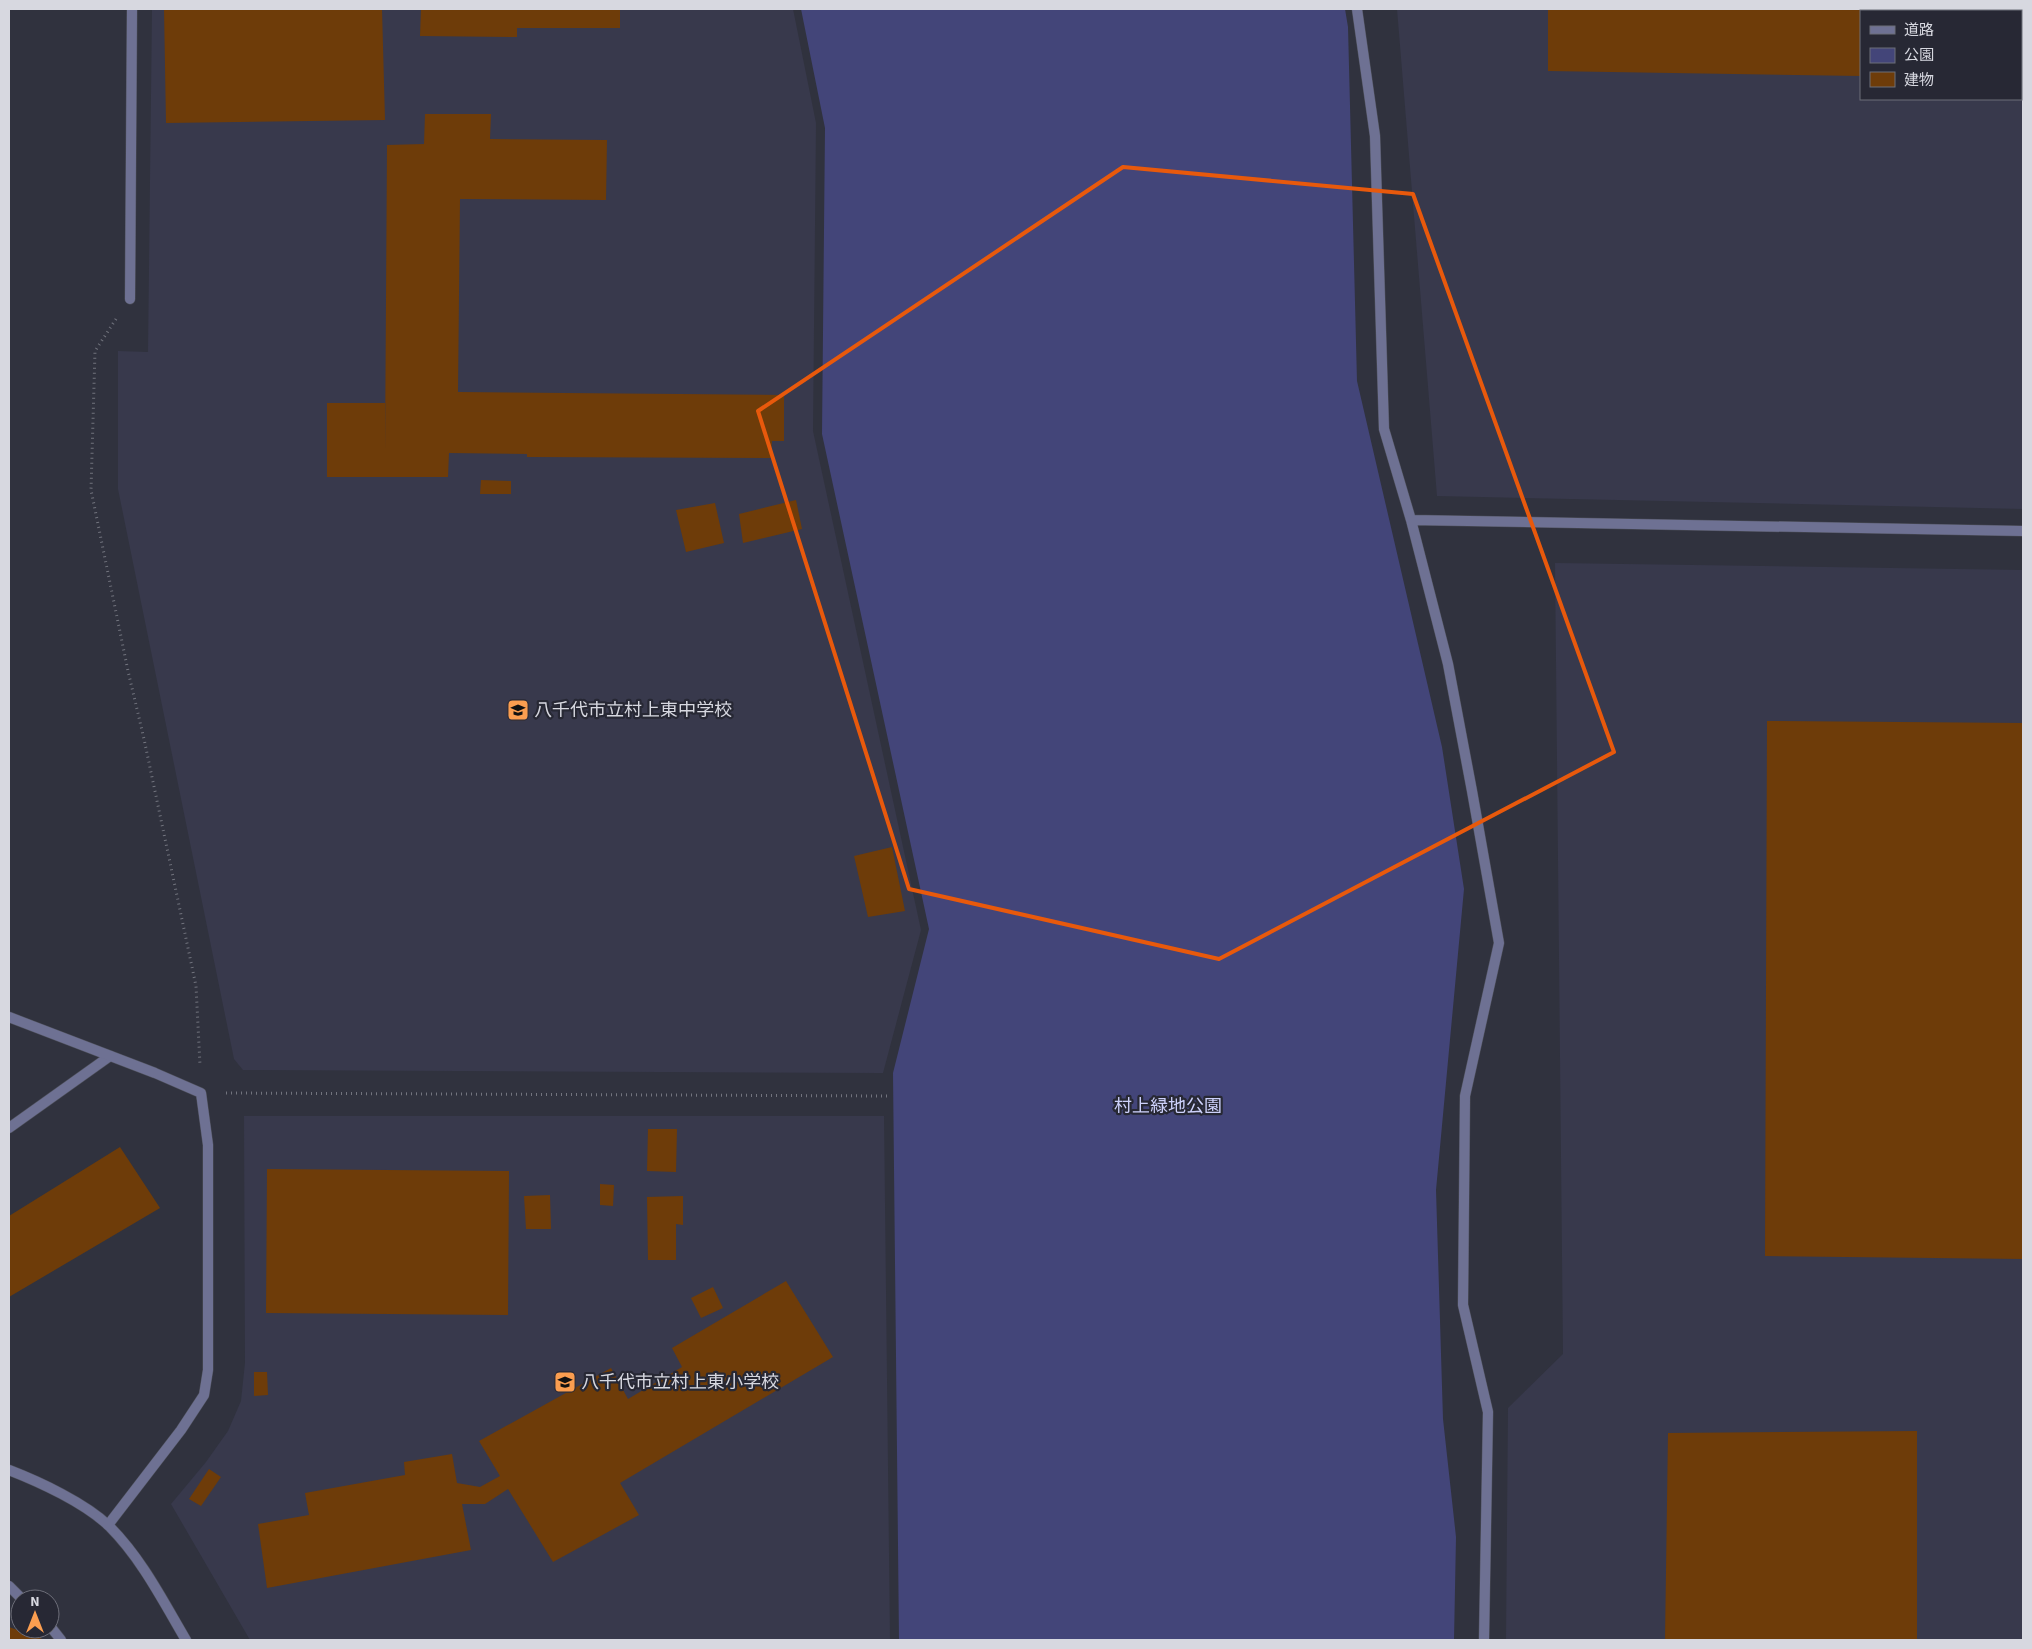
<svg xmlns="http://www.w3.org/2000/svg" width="2032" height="1649" font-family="'Source Sans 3','Noto Sans JP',sans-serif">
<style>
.built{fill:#38394c;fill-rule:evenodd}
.green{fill:#434579}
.building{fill:#6e3c09}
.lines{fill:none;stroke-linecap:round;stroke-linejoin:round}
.service-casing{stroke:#4e505b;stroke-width:11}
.minor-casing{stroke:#4e505b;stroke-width:11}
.tertiary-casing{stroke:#4e505b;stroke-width:11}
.path{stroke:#72747e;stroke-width:3;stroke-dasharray:1 4;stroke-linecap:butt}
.service{stroke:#6e7193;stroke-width:10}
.minor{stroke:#6e7193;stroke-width:10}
.tertiary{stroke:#6e7193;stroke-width:10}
.marked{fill:none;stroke:#e8590c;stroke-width:4;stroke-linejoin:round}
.labels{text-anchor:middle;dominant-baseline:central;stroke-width:4.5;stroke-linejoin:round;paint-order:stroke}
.poi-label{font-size:18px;fill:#d7d8e0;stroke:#272834;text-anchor:start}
.park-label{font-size:18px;fill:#cdd1fb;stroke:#272834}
</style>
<rect width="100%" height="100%" fill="#30323e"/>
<path class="built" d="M152,9H793L816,123L813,431L921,930L883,1073L243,1070L234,1059L118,489V351L148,352Z
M1397,9H2023V509L1437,496ZM1861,11H2021V99H1861Z
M1555,563L2023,570V1640H1506L1508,1408L1563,1354Z
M244,1116H884L890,1640H250L171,1504L206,1462L228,1431L241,1401L245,1363Z"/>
<path class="green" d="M801,9H1345L1348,27L1357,381L1442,747L1464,889L1436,1190L1443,1419L1456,1537L1454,1640H899L893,1073L929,929L822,434L825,128Z"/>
<path class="building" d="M164,9H382L385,120L166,123Z
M421,9H620V28H517V37L420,36Z
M1548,9H2023V78H2021V11H1861V76L1548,71Z
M425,114H491L490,139L607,140L606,200L460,199L458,392L784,395V441H772L771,458L527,457V454L449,453L448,477H327V403H385V453L387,145L424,144Z
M481,480L511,481V494H480Z
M796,500L802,529L743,543L739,514Z
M715,503L724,543L686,552L676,510Z
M1767,721L2023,723V1259L1765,1256Z
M892,847L905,911L868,917L854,856Z
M648,1129H677L676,1172L647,1171Z
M120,1147L160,1208L9,1297V1216Z
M267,1169L509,1171L508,1315L266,1313Z
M600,1184L614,1185L613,1206L600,1205Z
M550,1195L551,1229H526L524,1196Z
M683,1196V1225L676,1224V1260H648L647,1197Z
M786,1281L833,1357L620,1483L639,1515L553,1562L508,1489L485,1504H462L471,1550L267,1588L258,1524L309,1515L305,1493L405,1475L404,1462L452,1454L457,1483L480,1487L500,1476L479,1441L611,1368L628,1399L682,1367L672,1348Z
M713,1287L723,1308L701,1318L691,1298Z
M254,1372H267L268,1395L254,1396Z
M1917,1431V1640H1665L1668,1433Z
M209,1469L221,1477L201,1506L189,1499Z
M9,1627L45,1640H9Z"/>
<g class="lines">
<g class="service-casing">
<path id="service" d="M9,1128L110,1056
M9,1586L22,1599
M50,1626L61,1640"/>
</g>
<g class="minor-casing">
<path id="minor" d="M1357,9L1375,136L1384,429L1411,520L1448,664L1472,791L1499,943L1465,1096L1463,1305L1488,1412L1484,1640
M130,299L132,9
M1411,520L2023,531
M9,1017L155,1073L201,1093L208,1145V1370L204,1395L181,1430L108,1525"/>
</g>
<g class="tertiary-casing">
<path id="tertiary" d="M9,1470C40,1482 85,1503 109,1526C142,1559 163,1601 186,1640"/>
</g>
<path class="path" d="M116,319L95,351L91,490L128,671L144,739L196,986L200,1065
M226,1093L888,1096"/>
<use href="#service" class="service"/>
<use href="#minor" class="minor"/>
<use href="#tertiary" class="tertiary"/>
</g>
<path class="marked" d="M1123,167L1413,194L1614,752L1219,959L909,889L758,411Z"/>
<defs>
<g id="school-square" transform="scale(1.125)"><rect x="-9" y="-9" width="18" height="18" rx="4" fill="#fb9e50" stroke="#272834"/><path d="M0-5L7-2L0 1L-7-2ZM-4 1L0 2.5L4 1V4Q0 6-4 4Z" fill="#111"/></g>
</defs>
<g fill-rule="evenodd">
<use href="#school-square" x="518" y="710"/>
<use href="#school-square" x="565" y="1382"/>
</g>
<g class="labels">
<g class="poi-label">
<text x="534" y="710">八千代市立村上東中学校</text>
<text x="581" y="1382">八千代市立村上東小学校</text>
</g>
<g class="park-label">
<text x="1168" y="1106">村上緑地公園</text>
</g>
</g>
<rect width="2032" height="1649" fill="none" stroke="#d7d8e0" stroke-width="20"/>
<rect x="1860" y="10" width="162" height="90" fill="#272834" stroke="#6d6e79"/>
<rect x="1870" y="26" width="25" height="8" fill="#6e7193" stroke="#6d6e79"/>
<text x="1904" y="35" font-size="15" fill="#d7d8e0">道路</text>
<rect x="1870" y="48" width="25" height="15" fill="#434579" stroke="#6d6e79"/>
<text x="1904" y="60" font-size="15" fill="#d7d8e0">公園</text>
<rect x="1870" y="72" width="25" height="15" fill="#6e3c09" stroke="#6d6e79"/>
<text x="1904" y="85" font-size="15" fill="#d7d8e0">建物</text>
<g transform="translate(35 1614)"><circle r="24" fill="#272834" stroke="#6d6e79"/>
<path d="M0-4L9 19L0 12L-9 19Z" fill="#fb9e50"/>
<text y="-8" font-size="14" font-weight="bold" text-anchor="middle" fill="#d7d8e0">N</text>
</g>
</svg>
